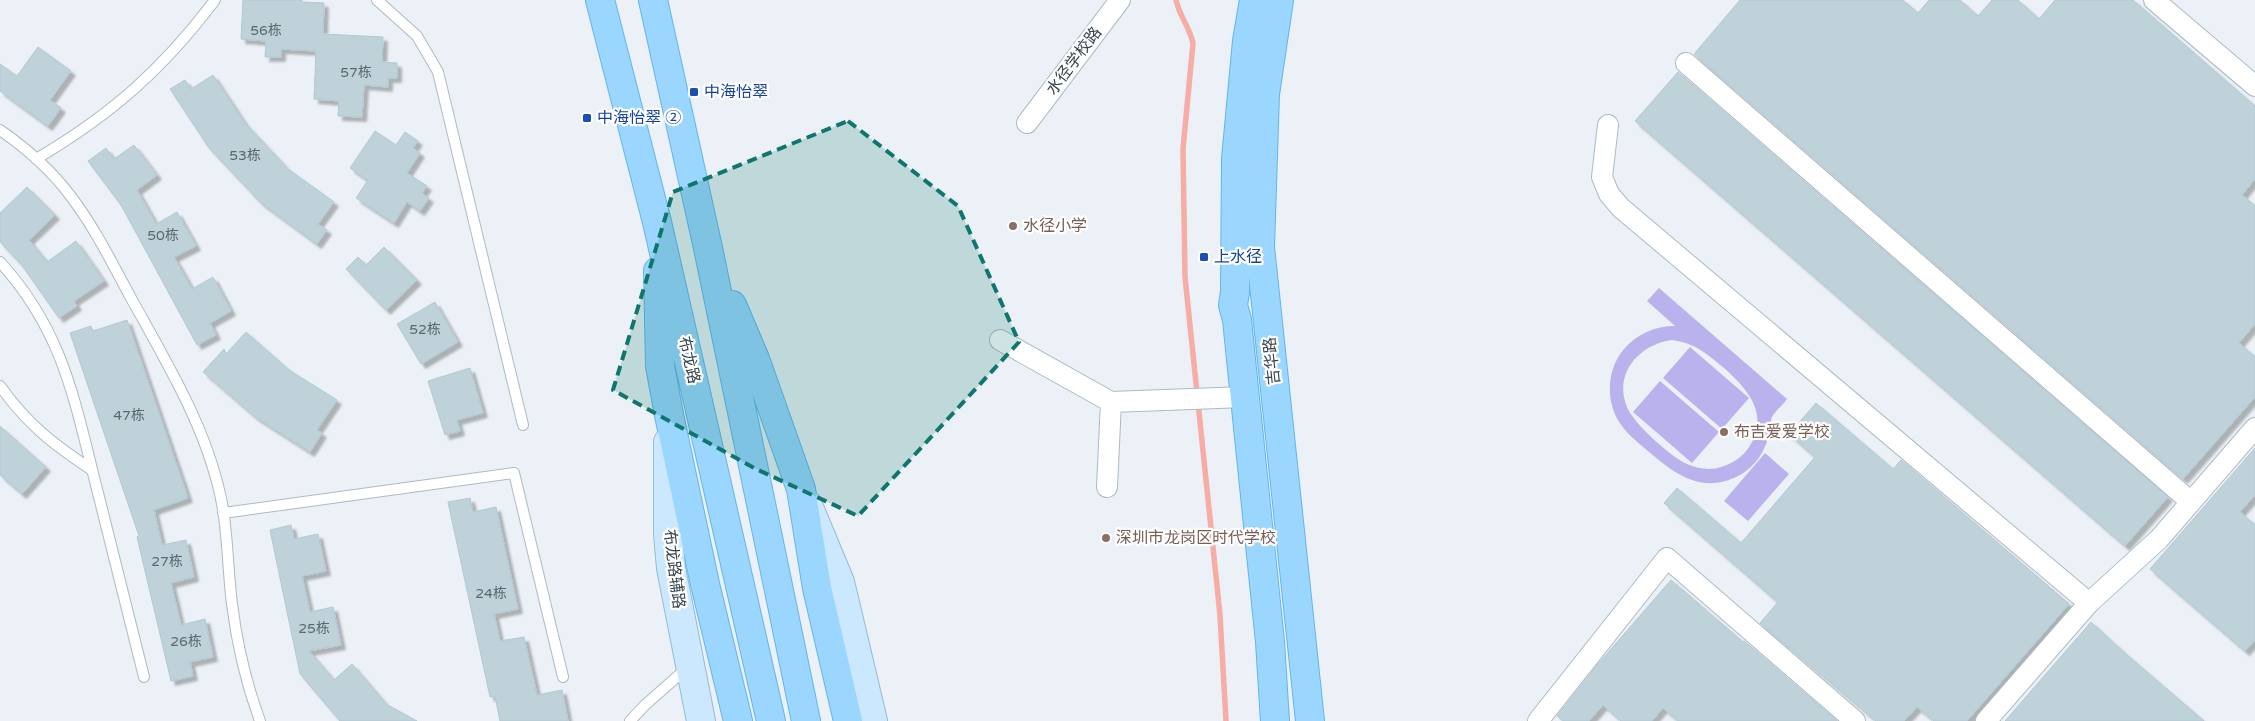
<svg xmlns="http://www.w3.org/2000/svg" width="2255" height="721" font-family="'Varela Round','Noto Sans SC',sans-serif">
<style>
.green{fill:#bab2ec;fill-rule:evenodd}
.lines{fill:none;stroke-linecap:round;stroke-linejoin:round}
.stream{stroke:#f5ada5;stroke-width:5.5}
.building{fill:#bfd1d9;stroke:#b2c9d4;filter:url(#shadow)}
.service-casing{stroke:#acbbc2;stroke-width:12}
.minor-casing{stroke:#acbbc2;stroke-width:22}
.secondary-casing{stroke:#96bad5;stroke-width:30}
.primary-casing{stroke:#63b5eb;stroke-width:30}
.service{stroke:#fff;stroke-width:10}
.minor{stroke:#fff;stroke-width:20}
.secondary{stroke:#cce8ff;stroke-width:28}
.primary{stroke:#9bd6ff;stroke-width:28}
.marked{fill:#0f766e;fill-opacity:0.2;stroke:#0f766e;stroke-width:4;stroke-dasharray:10 6;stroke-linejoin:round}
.transit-dot{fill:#1a4fb4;stroke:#fff;stroke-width:2}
.education-dot{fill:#8d6e63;stroke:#fff;stroke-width:2}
.labels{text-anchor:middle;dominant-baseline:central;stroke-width:4.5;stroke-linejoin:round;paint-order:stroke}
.number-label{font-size:14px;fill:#5a686e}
.street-label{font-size:16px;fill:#38454b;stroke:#fff}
.transit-label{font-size:16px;fill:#164399;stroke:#fff;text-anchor:start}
.education-label{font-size:16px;fill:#785e54;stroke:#fff;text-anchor:start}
</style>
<defs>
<filter id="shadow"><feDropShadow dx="4.5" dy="4.5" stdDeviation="1" flood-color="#0004"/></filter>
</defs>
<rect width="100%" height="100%" fill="#ebf1f6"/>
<path class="green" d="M1659,288L1787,399C1783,405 1776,410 1772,417C1770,421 1771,427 1770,431C1766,450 1756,467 1738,476C1702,494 1676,475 1649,452C1640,444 1629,436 1622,426C1605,404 1606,370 1624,349C1637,334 1655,326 1675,326L1647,301ZM1672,340C1695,343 1707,354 1724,368C1746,388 1768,411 1752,442C1746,454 1736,462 1724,466C1712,471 1698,469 1687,464C1671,457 1633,423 1627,407C1613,373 1640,344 1672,340Z
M1690,347L1749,398L1722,429L1663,378Z
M1660,381L1719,432L1692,463L1633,412Z
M1765,453L1789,474L1748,521L1724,501Z"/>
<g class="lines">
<path class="stream" d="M1176,0C1180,17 1189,26 1193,43L1183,149L1185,277L1220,615L1226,721"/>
</g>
<path class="building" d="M243,0H302V2L324,3L323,34L383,37L382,62L397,63V78H388V87L364,85L362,117L338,116L339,101L314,99L316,51L281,49V57H265L266,41L241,39Z
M1740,0H1903L1918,13L1929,0H1960L1978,16L1992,0H2018L2039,19L2055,0H2133L2255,106V179L2242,195L2255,206V324L2239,343L2255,357V397L2183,479L1694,54Z
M38,47L71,71L50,100L61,108L48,126L0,91V64L17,76Z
M1678,72L2168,497L2125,546L1635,121Z
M213,75L244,122L288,169L334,202L318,224L327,230L317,244L260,202L209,148L170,89L185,80L191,89Z
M375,131L396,145L405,132L418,141L413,148L420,153L407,173L427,186L422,193L429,198L420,211L407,202L394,223L356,198L368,180L350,168Z
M134,145L157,175L137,190L156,224L177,212L196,246L174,257L192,289L213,277L231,311L210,323L216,335L197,345L121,205L88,161L106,148L114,159Z
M27,187L55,215L29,240L47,262L76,241L104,281L74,301L77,306L59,318L21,264L0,242V213Z
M384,247L417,280L386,310L346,269L358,257L366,265Z
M435,302L458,342L421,364L397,324Z
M127,320L188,498L154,510L162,545L186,540L194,577L171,583L181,625L205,619L213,657L190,662L193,676L171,681L137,537L139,536L70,333L91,326L93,331Z
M246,332L289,370L337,400L317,430L322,433L310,452L254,416L203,372L224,349L226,354Z
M470,368L483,413L457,420L460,431L445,435L428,381Z
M1816,403L1893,469L1901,460L2069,604L1967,721H1934L1917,707L1904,721H1876L1760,623L1778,602L1664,503L1677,488L1741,543L1815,457L1789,434Z
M0,426L46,467L22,494L0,475Z
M2255,448V495L2240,512L2255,525V640L2245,651L2150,569Z
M470,498L473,512L496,507L518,609L494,614L500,641L524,637L537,695L562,690L568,721H500L495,696L490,697L448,502Z
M291,525L294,539L318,534L326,571L302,576L310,612L333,607L341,645L309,651L334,680L352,664L386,704L417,721H340L300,674L270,530Z
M1671,580L1743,642L1744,641L1837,721H1678L1663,708L1652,721H1621L1603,705L1589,721H1563L1557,716L1598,664Z
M2091,622L2126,654L2204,721H2005Z"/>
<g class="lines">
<g class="service-casing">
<path id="service" d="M377,0L417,36L438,72L523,425
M0,130C26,148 50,169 69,194C94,226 112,263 131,298C168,365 210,433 223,509C228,541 228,572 232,604C237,644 246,683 260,721
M36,159C111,115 163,69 215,0
M0,262C65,333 75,404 98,493C113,554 129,616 144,677
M0,386C28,425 53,444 92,470
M223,513L514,473L563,677
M630,721L645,705L687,668"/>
</g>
<g class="minor-casing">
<path id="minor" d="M2154,0L2255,86
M1686,63L2191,502
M1027,123L1120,0
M1608,125L1602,177L1609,194L1621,208L2089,603
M1000,340L1111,402L1245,397
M1107,487L1111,402
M1538,721L1667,558L1855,721
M1986,721L2089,603L2159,539L2255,428"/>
</g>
<g class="secondary-casing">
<path id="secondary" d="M668,442V534L671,568L701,721
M808,505L840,582L873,721"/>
</g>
<g class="primary-casing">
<path id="primary" d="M600,0L657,222L771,721
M653,0L708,248L806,721
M1254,0L1247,41L1236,159L1235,292L1233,305L1237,320L1270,642L1275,721
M1279,0L1265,94L1260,247L1310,721
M658,271L660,366L669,415L705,584L738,721
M732,305L755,359L801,489L817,588L848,721"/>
</g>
<use href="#service" class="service"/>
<use href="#minor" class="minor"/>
<use href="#secondary" class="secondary"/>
<use href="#primary" class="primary"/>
</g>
<path class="marked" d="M848,121L958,206L1019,342L858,516L756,469L613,390L673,192Z"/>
<g class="transit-dot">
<rect x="689" y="87" width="10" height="10" rx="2.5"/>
<rect x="582" y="113" width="10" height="10" rx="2.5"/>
<rect x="1199" y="252" width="10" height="10" rx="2.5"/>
</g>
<g class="education-dot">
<circle cx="1013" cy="226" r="5"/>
<circle cx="1724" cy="432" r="5"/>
<circle cx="1106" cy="538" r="5"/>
</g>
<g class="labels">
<g class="number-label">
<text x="266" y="30">56栋</text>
<text x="356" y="72">57栋</text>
<text x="245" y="155">53栋</text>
<text x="163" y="235">50栋</text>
<text x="425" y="329">52栋</text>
<text x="129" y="415">47栋</text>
<text x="167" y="561">27栋</text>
<text x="491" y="593">24栋</text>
<text x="314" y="628">25栋</text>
<text x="186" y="641">26栋</text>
</g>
<g class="street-label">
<text transform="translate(1074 61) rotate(-53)">水径学校路</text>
<text transform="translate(689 360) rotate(77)">布龙路</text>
<text transform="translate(1272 361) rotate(-96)">吉华路</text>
<text transform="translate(674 569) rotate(83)">布龙路辅路</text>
</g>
<g class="transit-label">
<text x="704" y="92">中海怡翠</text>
<text x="597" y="118">中海怡翠 ②</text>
<text x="1214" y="257">上水径</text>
</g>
<g class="education-label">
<text x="1023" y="226">水径小学</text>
<text x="1734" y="432">布吉爱爱学校</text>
<text x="1116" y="538">深圳市龙岗区时代学校</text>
</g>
</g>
</svg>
